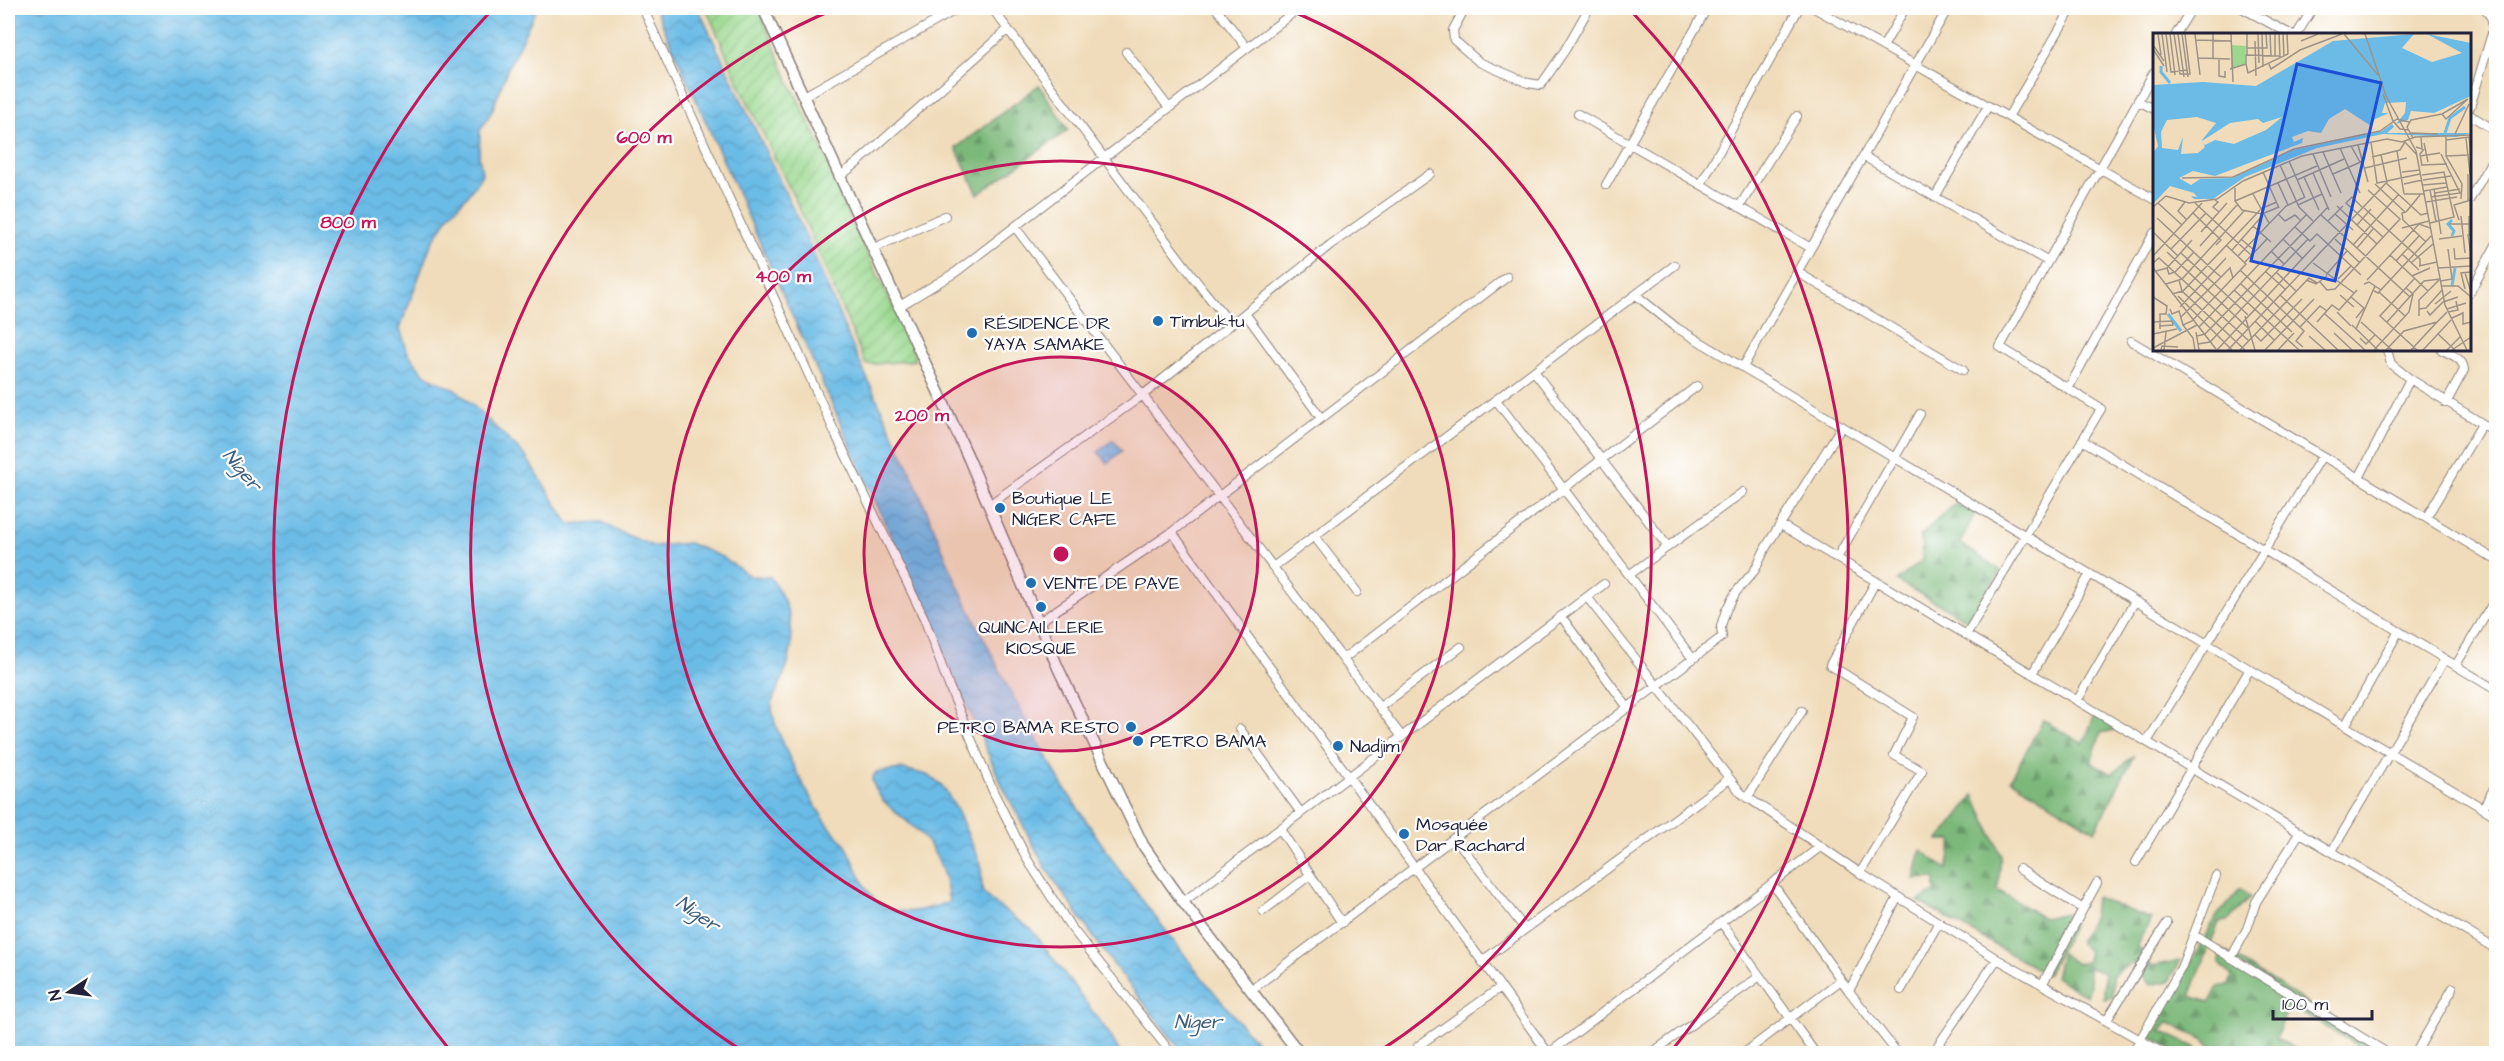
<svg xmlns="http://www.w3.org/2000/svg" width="2504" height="1061" font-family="'Architects Daughter',sans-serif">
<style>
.forest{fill:url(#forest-firs);stroke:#4e6d5a;stroke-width:1.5}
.garden{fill:url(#garden-furrows);stroke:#5e7d64;stroke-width:1.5}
.water{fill:url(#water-waves);stroke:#466e90;stroke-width:1.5}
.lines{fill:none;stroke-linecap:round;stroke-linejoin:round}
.minor-casing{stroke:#897f7a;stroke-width:10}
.major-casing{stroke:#897f7a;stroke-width:13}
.minor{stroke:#fff;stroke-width:8}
.major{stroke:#fff;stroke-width:10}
.ring{fill:none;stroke:#c2185b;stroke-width:3}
.poi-dot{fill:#1f6fb2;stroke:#fff;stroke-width:2}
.labels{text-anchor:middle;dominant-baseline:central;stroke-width:4.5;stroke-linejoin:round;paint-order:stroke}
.poi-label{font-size:18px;fill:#22223b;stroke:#fff;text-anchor:start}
.water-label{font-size:20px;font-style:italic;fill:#3f5f7f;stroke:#fff}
.inset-river{fill:none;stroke:#6bbbe6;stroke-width:3}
.inset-road{fill:none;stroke:#9e9287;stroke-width:1.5}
.view{fill:#1d4ed8;fill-opacity:0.15;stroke:#1d4ed8;stroke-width:3}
.inset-edge{fill:none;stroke:#22223b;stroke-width:3}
.centre{fill:#c2185b;stroke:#fff;stroke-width:3}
.ring-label{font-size:18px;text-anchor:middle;font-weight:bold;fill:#c2185b;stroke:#fff;stroke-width:4.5;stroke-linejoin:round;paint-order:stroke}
</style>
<defs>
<pattern id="forest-firs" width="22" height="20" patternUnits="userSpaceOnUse" patternTransform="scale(1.5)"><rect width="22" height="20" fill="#7bb879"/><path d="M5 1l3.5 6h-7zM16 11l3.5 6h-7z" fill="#649564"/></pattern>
<pattern id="garden-furrows" width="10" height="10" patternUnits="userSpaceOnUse" patternTransform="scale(1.5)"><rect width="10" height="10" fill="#9ad88e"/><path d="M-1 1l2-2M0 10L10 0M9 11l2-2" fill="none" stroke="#84b97b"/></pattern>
<pattern id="water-waves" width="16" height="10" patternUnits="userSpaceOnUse" patternTransform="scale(1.5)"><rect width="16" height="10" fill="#6bbbe6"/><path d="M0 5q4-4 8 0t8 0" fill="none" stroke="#5ca0c6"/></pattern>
</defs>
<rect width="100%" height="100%" fill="#fff"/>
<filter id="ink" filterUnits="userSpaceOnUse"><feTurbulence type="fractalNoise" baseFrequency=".0167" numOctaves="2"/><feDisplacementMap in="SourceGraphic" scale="12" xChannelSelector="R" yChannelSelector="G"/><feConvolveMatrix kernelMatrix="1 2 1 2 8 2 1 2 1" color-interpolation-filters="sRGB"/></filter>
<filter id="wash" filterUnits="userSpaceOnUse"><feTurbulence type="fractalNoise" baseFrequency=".008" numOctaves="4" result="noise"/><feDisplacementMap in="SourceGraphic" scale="24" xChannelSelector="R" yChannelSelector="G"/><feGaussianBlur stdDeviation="1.35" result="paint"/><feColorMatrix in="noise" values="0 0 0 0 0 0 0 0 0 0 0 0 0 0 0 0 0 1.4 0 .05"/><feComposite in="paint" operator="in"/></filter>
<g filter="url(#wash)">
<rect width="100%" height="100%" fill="#f0dcba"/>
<path class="forest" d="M1039,85L1068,130L978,194L956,148Z
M1955,504L1975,513L1960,543L2001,571L1967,620L1897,581L1922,560L1921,535Z
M2095,714L2120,729L2101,733L2091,762L2112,774L2134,755L2095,831L2011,779L2043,720L2083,744Z
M1974,795L2001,855L1998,890L2043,918L2066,913L2073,925L2047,975L1918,901L1935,892V878L1914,879L1921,850L1947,869L1953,840H1939Z
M2240,889L2250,897L2228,921L2219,922L2190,996L2210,1002L2218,987L2229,985L2232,976L2220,964V948L2370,1043L2371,1053H2361L2360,1047L2289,1005L2276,1038L2303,1053H2278L2267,1048L2262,1053H2219L2203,1039L2168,1022L2161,1031L2194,1047L2203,1053H2179L2149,1036L2217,916Z
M2095,897L2151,919L2137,945L2152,966L2181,960L2169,981L2150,985L2133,962L2112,976L2113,997L2104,999V973L2088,967L2090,986L2087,996L2055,977L2061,953L2077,964L2087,960L2089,951L2079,942L2093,916Z"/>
<path class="garden" d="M706,8H759L786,75L826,157L840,197L913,348L915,360L866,365L800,210L740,86Z"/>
<path class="water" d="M8,8H537L508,68L492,111L480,130L479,156L482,174L469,194L450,214L431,244L400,328L408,353L425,375L458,391L526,457L569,524L602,522L615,530L653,546L689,543L722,557L750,576L770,577C792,607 798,640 784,675C781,684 773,695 772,704C770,729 814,807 830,827C834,833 841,838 845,844C856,862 862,890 879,903C900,919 927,909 949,902C946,871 934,844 910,824C894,810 877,800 872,779L876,772L903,769L927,775L941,784L956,808L981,864L982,891L990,900L1032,930L1110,1035L1120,1053H8Z
M655,8H698L804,232L854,350L910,470L957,584L1007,685L1064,788L1122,874L1203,979L1265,1053H1183L1109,959L1045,867L1003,787Z
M1113,440L1122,451L1108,463L1098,452Z"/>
</g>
<g filter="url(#ink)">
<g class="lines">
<g class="minor-casing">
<path id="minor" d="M643,8L836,435L924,618L949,686L993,791L1027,859L1070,926L1172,1054
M992,8L1203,290L1231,324
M1216,8L1247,48
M1465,8L1453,30L1454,40L1479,62L1528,83L1541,85L1565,50L1589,8
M1814,8L2154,199
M2242,8L2290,34
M2176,34L2192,8
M2297,34L2313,8
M1883,47L1905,8
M1126,52L1169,108
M804,96L959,8
M2138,101L2154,109
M2470,107L2493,30L2492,19L2485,8
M1578,114L1811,248
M2470,115L2496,131
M2008,117L2072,8
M1863,156L2047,261
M839,177L856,164L1008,29
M1701,184L1799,8
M1606,185L1707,8
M1935,197L1988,106
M2470,199L2496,153
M1739,207L1797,116
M1015,227L1402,737
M872,249L945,216
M1797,272L1963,370
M2470,292L2496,245
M1636,295L1677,328L2496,816
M898,307L956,272L1299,8
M1245,313L1321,418
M2131,341L2496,560
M2387,350L2391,364L2410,379L2496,432
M2442,350C2452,355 2463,358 2464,370L2446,403
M1743,367L1948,8
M1534,371L1668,547
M2068,389L2154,233
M1496,400L1693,659
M2082,440L2496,690
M2359,478L2410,379
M989,505L1143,395L1330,245L1430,174
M2426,518L2482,424
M1781,525L2496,949
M1172,532L1549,1054
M1314,536L1357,592
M1837,558L1920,414
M1273,567L1675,265
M1629,575L1743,492
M1587,597L1741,793L1860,873L1997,959L2165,1054
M1561,616L1628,708
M1039,622L1172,532L1507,277
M1966,635L2101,409L2000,347L2154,72
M1343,659L1697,386
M2456,665L2496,598
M2032,674L2090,574
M2077,701L2135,601
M1380,707L1461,647
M2345,726L2399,631
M1240,729L1301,813
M2147,742L2322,456
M1747,798L1802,711
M2483,808L2496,785
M1280,829L1342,923
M1455,838L1525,929
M2332,851L2445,659
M2136,862L2250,669
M2019,869L2083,909
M1860,873L1922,771L1894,755L1913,717L1830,665L1876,581
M1772,883L1849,991L1898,1054
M1183,902L1604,584
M1263,911L1310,875
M1721,922L1816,1054
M2194,935L2389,1054
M2231,958L2247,929L2256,902L2300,832
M1482,961L1729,779
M2043,983L2097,883
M1251,990L1722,637L1721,626L1726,610L1736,592L1755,570L1766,547L1842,426
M1901,990L1939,922
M1849,991L1898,897
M2107,1020L2167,923
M1418,1046L1501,987
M1548,1054L1820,847
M1650,1054L1760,976
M1743,1054L1841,980
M1932,1054L1997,959
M2132,1054L2181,968L2216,876
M2415,1054L2453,988"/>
</g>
<g class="major-casing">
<path id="major" d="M763,8L969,459L1059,670L1143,845L1183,902L1300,1054"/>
</g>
<use href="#minor" class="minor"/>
<use href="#major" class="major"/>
</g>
</g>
<circle cx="1061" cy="554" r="197" fill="#c2185b" fill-opacity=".12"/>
<g class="ring">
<circle cx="1061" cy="554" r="197"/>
<circle cx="1061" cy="554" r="393"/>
<path d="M744 1052A590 590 0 0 1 835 9M1287 9A590 590 0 0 1 1378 1052"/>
<path d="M449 1049A787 787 0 0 1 490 12M1632 12A787 787 0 0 1 1673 1049"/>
</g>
<g class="poi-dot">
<circle cx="1158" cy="321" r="6"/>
<circle cx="972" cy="333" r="6"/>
<circle cx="1000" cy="508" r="6"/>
<circle cx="1031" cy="583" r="6"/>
<circle cx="1041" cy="607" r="6"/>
<circle cx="1131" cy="727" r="6"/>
<circle cx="1138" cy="741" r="6"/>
<circle cx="1338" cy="746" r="6"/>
<circle cx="1404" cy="834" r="6"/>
</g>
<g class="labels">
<g class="poi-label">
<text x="1170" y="321">Timbuktu</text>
<text x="984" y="323">RÉSIDENCE DR<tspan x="984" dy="21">YAYA SAMAKE</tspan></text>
<text x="1012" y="498">Boutique LE<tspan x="1012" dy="21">NIGER CAFE</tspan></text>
<text x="1043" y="583">VENTE DE PAVE</text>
<text x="1041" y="627" text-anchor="middle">QUINCAILLERIE<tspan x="1041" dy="21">KIOSQUE</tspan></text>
<text x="1119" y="727" text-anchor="end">PETRO BAMA RESTO</text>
<text x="1150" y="741">PETRO BAMA</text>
<text x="1350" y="746">Nadjim</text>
<text x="1416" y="824">Mosquée<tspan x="1416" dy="21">Dar Rachard</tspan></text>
</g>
<g class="water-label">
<text transform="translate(242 470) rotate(50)">Niger</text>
<text transform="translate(698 914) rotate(35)">Niger</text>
<text x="1198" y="1022">Niger</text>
</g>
</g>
<g transform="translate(2153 33)">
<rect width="318" height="318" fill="#f0dcba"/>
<path d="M78,12L93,13L92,31L78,35Z" fill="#9ad88e"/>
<path d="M261,1L249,15L279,29L309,20L274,1L318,10V63L281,80L258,78L255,87L243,91L252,80L253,69L232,70L229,80H236L222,86L218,93L192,76L176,86L168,100L155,98L139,104L141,109L150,105L149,110L62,143L40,138L26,145L38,152L47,146L78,145L140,117L229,98L239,91L241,94L234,100H318L303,104L230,101L164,115L92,144L60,166H41L38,163L44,164L41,160L17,153L0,171V120L5,113L0,91V52L50,49L103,53L180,8ZM44,84L63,90L49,107L52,114L45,120L28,121L30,104L25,117L9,115L8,99L14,87ZM129,84L113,97L81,111L62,107L52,112L49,108L77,90L105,86L110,90Z" fill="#6bbbe6" fill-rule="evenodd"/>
<path class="inset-river" d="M8,33V39L17,50M292,100L297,85L312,74M299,203L301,198L295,191L299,187M299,253L302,235M15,281L28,298"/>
<path class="inset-road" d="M5,1L8,22M9,1L14,39M13,1L18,39L34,37M17,1L22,42M21,1L27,41H37L32,1M25,1L31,44M29,1L35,44M42,1L47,42M78,1L80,49M105,1L106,30M109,1L110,34M117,1L118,23M122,1V23M126,1L127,24M130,1L131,23M134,1L135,21M191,1L225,42M212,1L233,63L263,118L292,272L314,317M43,7L78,8M102,8L103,43M148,8L165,1M0,12L11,28M94,15H114L113,1M0,16L11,33M94,22V1M45,25L77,26M60,25V1M66,26V43L72,44V38M93,31V22L127,23M116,31L118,36L147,17L189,1M77,36L93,31L95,40L135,21M230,61L240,88L247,96L256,97M289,81L293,86L315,66M258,100L285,101M302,101L316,71M293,104V123L309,151L308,166M260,105L254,94L258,87L289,81L315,66M313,105L317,141M293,107L316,104L318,121M251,108L264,122M218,109L224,150L267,141M271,110L275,129M205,112L215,149M198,113L207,129M263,114L269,116L268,104M187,115L207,160M244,118L251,161M170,119L188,160M160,121L178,164M267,123L287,120M293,123L316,122M219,124L247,117L252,109M136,128L152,165M127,132L146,174L160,188M268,132L294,131M269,133L267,121L271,116M212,135L254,125M110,139L126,175M249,139L267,137M160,140L176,177M180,141L210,128M315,141V167M269,142L292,139M151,144L166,177M29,145L80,144L141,116L227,98L244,86L256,89M144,147L191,126M270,147L298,143M125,150L135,172M233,150L268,182L275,180M222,151L252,179M251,151L269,147M270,152L293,150M82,155V168L89,177L109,181L126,174M281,156L288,201M277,157L283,189M271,158L294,154M282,160L307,156M100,161L116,190M251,161H272M278,164L307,160L288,121M62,167L65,169L60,174L66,179M82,168L164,133M32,169L25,178L34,187M273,169L304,164M5,170L29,192M42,170L98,222M145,172L169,161M184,173L224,211M0,174L13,163L36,170L64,166L90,148L149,123L234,106L249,109L262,104L318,102M210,175L199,164L193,170L230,204M211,175L267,226V233M107,176L124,169M253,179L249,180L250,187L273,209M253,179L267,162M40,180L68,207L63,212M125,181L132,188L142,182L148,188M167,181L257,264M182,181L200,197M308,183L312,220M316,183V202M4,185L61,238L27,274M306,187L301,172L318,167M175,188L190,173M277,190L301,184L291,139M296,191H318M204,192L218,176M100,193L118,209M142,194L157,208L164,201L208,242M249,195L276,188M0,199L25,223M48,199L74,170M318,202H315L318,222M88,206L102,218M130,206L149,225M182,206L207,230M286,206L309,203M200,212L246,161M47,213L84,172M204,215L220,196M301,215L302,226L318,225M18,216L53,180M79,217L109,183M118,218L131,231M14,219L95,295M28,220L95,282M249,221L266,237M1,222L49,170M237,222L275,258M85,223L133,173L152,164M243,228L266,203M92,229L114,206M0,230L6,225L96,308M160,230L201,260M258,230L280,211M266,233L284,229M0,235L63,316M14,235L16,241L22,239L41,219M285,235L318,233M87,237L151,298L143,308L150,314M3,238L14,235L39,207M112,238L132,256M123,239L143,258M312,240L318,259M173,242L194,218M259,243L277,235M68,244L77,235L80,245M262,245L227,283L264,317M185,246L198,233M26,247L29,258L92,317M153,247L163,251L174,243M214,247L266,191L277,195M288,248L299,246L295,216M167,249L174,257L182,256L247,186L215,157M13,251L29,246L91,178M88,251L139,299M211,251L216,249L228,257M289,253H305L318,264M312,256L308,240L318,239M81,257L146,317M221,258L225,260L278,203M226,259L252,283M19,261L30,258L107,177M127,262L185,317M187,262L201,274M25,263L79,317M0,264L14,273L13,281H7V296M198,264L211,275L203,285M282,271L298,258M17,276L19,281L26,278L30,292L39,288L93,231L73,212M266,276L273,275L289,257M294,276L313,270M274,278L277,282L290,269L305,264M184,279L198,293M295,279L305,277L303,268M172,281L212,317M92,283L102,317M266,283V267L286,247M28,284L68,244L61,238L73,225M299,285L310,280V291L318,289M102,288L121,307M0,289L19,288M164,289L179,272L186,277L204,257M208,289L239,317M234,289L271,248L287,246M30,292L40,305L42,317M199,292L225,317M6,293L20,292L19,288M46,294L154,181M147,294L167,273L174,278M203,296L222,253M43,299L46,317M181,300L199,317M0,301L24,296M285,301L302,317M102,302L108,308L149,266M44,303L52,301L175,174M156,303L172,317M207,305L213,311L222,302M45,311L57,309L155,206M0,315L44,292M8,317L9,313L25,314M11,317L13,299M64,317L162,212M75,317L234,149L228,122M87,317L156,245L164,250M112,317L161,266M125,317L141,300M221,317L256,279L260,261L253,255M233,317L251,298L284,289L294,279M258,317L284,289M270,317L298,287M294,317L307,304M299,317L318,304"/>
<path class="view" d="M144,31L228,50L182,248L98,228Z"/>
<rect width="318" height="318" class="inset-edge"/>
</g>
<circle cx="1061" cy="554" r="9" class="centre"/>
<g class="ring-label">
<text x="644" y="143">600 m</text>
<text x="348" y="228">800 m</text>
<text x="783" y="282">400 m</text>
<text x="922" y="421">200 m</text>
</g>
<rect width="2504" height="1061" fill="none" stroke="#fff" stroke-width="30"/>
<g transform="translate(69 992) rotate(257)" stroke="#ffffff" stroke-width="4.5" paint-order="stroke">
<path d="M0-4.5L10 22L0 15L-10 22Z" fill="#22223b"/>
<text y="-9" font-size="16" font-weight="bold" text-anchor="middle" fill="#22223b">N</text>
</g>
<path d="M2273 1010v9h99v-9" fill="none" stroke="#22223b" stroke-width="3"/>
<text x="2282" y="1010" font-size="18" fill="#22223b" stroke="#ffffff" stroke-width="4.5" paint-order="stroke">100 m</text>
</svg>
